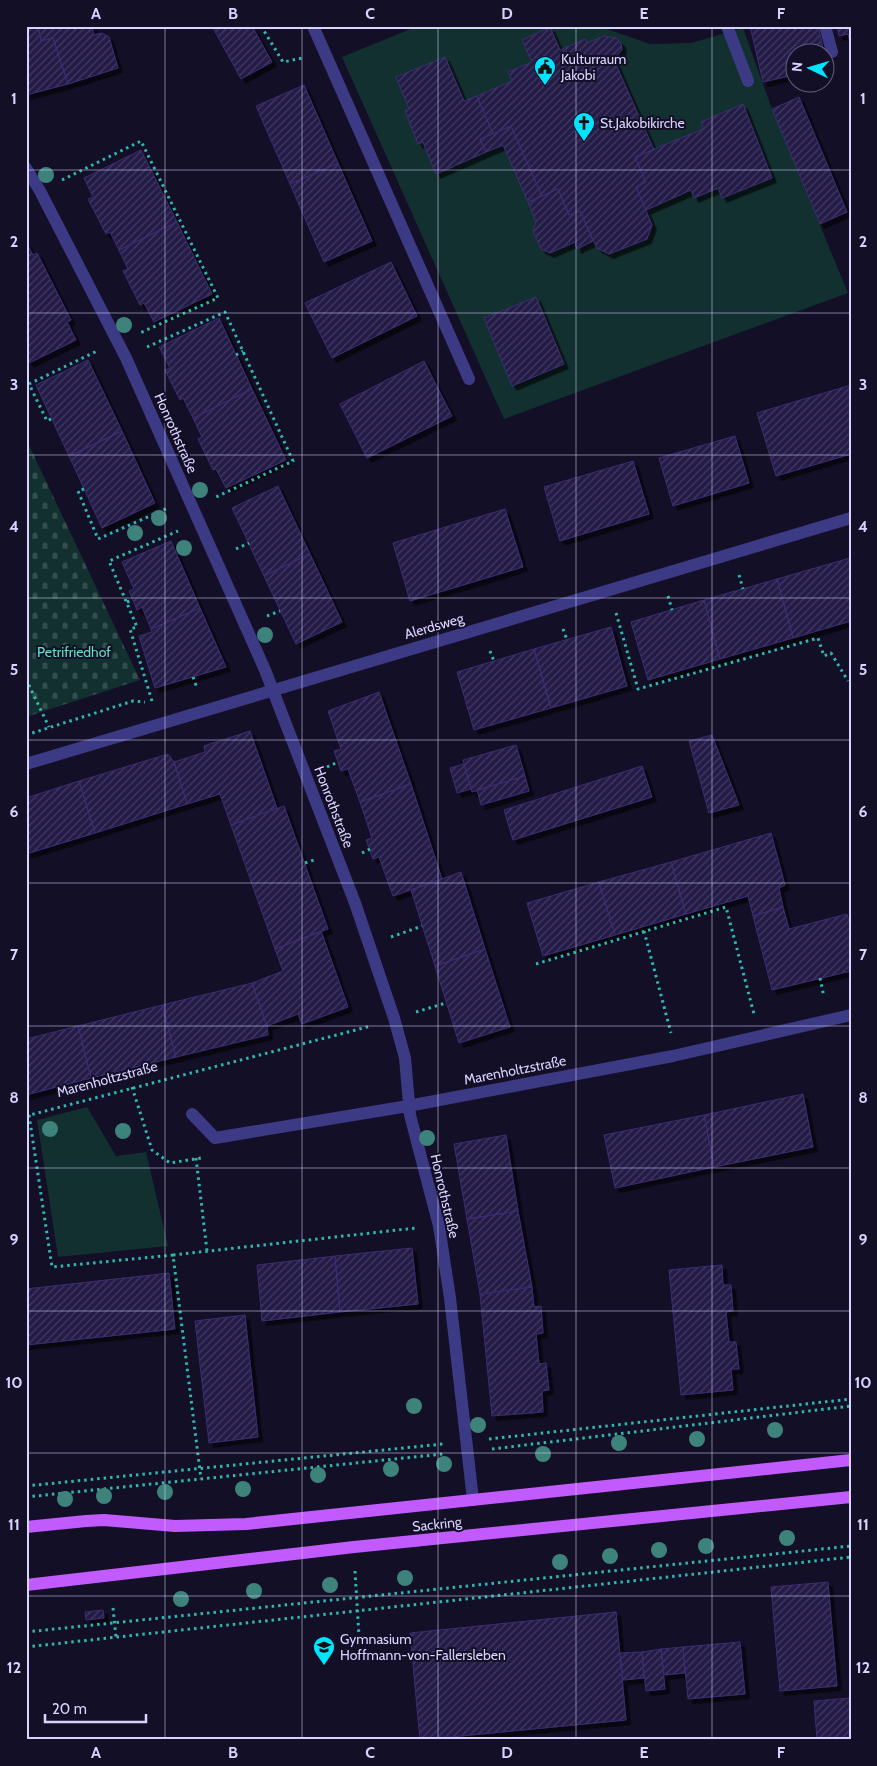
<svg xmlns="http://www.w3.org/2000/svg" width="877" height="1766" font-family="Cabin,sans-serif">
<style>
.cemetery{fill:url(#cemetery-stones)}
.green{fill:#12302f}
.building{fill:url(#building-hatch);stroke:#3b2d73;filter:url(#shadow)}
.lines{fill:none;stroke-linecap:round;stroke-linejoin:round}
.path{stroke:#2fb8b0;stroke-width:3;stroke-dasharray:2.5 4;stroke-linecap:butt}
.minor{stroke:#3d3a85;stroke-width:12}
.major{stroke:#c25bff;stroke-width:12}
.tree{fill:#3d827b}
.grid{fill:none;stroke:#d9d4ff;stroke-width:1;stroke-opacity:0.55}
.labels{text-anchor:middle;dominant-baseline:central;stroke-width:4;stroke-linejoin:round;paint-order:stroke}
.poi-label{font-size:14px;fill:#d9d4ff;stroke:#130f26;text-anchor:start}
.street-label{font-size:14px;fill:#d9d4ff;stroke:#130f26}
.park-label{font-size:14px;fill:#5fe0c0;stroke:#130f26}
.neatline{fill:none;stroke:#d9d4ff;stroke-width:2}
.grid-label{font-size:16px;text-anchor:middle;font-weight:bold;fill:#d9d4ff}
</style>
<defs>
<pattern id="cemetery-stones" width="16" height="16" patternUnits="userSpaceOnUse" patternTransform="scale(1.25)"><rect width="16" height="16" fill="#12302f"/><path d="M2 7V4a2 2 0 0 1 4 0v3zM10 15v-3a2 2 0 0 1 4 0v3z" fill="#344d4e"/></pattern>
<pattern id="building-hatch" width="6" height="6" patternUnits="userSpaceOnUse" patternTransform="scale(1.25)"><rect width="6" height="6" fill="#241b47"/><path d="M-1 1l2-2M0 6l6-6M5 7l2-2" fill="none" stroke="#433b63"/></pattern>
<filter id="shadow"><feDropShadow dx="4.5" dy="4.5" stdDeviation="0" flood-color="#0009"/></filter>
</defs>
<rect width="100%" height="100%" fill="#130f26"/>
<path class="cemetery" d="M26,439L140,680L26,717Z"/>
<path class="green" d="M418,26H598L650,44L691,43L743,28L772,109L848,293L504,419L342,57Z
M87,1107L116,1156L146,1152L168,1246L58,1257L37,1120Z"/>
<path class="building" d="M26,26H38L41,41L53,38L68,84L26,95Z
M38,26H92L94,35L102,33L109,37L118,68L68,84L53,38L41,41Z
M212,26H252L272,62L241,79Z
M750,26H818L824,52H794V75L763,82Z
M837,26H851V46L848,34L839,36Z
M550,27L560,50L585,39L587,43L604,36L616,38L621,43L622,49L614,60L654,150L635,157L646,182L636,187L652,225L647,239L609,254L597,248L580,211L569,215L558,189L542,196L511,126L493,134L477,96L512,81L508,72L532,62L522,40Z
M445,57L464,101L477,96L493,134L480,139L486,152L436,174L423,142L418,144L405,111L409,109L396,77Z
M304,85L338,163L290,184L256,106Z
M799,97L847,212L820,224L772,109Z
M743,104L772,178L722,198L718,188L694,198L691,190L646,210L636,187L646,182L635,157L703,129L701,122Z
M511,126L542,196L528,202L503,145L486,152L480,139Z
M141,150L177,222L119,250L110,232L106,234L88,199L93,197L84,178Z
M338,163L372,241L324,262L290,184Z
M558,189L569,215L580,211L593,241L577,249L575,242L550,253L541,249L533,231L536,222L528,202Z
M177,222L212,294L154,322L144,303L140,305L123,271L128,269L119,250Z
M26,242L33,255L37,253L71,320L67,322L76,340L29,363L26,358Z
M391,262L417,316L332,358L305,303Z
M536,297L564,364L512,386L484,318Z
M219,318L252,389L193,418L183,398L180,400L165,370L170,368L159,347Z
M88,360L122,431L69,456L36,385Z
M424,361L452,416L367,458L340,404Z
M851,385V454L776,476L757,413Z
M252,389L286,460L226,488L216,469L213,470L198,439L202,437L193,418Z
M122,431L155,503L102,528L69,456Z
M735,436L749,483L673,506L659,458Z
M633,461L649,514L560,541L544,487Z
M278,486L310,554L264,576L232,508Z
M505,509L523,567L410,601L393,543Z
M171,541L200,608L151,629L142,607L137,610L133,600L129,591L134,589L122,562Z
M310,554L342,622L296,644L264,576Z
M850,558L851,621L793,638L777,579Z
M777,579L793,638L720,659L704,600Z
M704,600L720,659L648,680L631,622Z
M200,608L226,667L155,688L139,636L152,632L151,629Z
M611,627L627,686L551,708L534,649Z
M534,649L551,708L474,730L457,672Z
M379,692L411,784L360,802L348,769L341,771L338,762L334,751L341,749L328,711Z
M250,731L277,808L231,825L220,794L187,804L174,762L205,752L204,746Z
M712,735L739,805L709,813L689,741Z
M516,745L525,776L472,792L463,760Z
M168,754L174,762L187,804L95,833L79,781Z
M464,764L471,789L457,793L450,768Z
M642,766L652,797L513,840L504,810Z
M525,776L529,791L481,805L477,790Z
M79,781L95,833L26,854V798Z
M411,784L442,879L393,896L379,857L373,859L366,840L372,838L360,802Z
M284,806L328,929L275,949L231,825Z
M771,833L785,885L779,888L783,907L753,916L748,896L686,914L671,862Z
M671,862L686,914L615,935L599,882Z
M461,872L485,949L435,966L411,890Z
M599,882L615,935L543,956L527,903Z
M783,907L789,929L847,914L851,930V971L772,990L753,916Z
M321,931L348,1007L302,1024L298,1014L267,1026L252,983L283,971L275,949Z
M485,949L510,1027L459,1043L435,966Z
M252,983L267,1026L268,1035L176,1057L162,1005Z
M162,1005L176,1057L91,1078L78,1026Z
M78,1026L91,1078L26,1095V1039Z
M803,1094L813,1147L714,1167L704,1115Z
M704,1115L714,1167L615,1188L604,1135Z
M506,1135L518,1211L467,1219L454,1144Z
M518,1211L532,1287L480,1294L467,1219Z
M412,1248L418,1304L340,1312L335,1256Z
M335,1256L340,1312L262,1321L257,1265Z
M722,1265L723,1285H731L733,1311L726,1312L729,1342H736L739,1369H731L733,1390L681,1395L669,1270Z
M169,1273L175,1329L26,1345V1289Z
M532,1287L534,1307L541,1306L543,1333L536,1334L539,1364L546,1363L549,1390L542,1391L543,1412L492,1416L480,1294Z
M245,1315L258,1437L209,1443L195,1321Z
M828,1582L837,1686L780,1691L771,1587Z
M103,1610L104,1618L86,1620L85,1612Z
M616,1612L626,1720L420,1740L410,1633Z
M740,1642L745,1694L688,1699L683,1647Z
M683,1647L685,1673L664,1675L661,1649Z
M661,1649L665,1689L646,1691L642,1652Z
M642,1652L644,1678L623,1680L620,1653Z
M851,1698V1740H817L814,1701Z"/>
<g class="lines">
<path class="path" d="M261,26L283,62L303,58
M62,180L141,141L218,298L140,333
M147,347L225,312L293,461L214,498
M236,355L243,351
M51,419L47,421L29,384L97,351
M84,489L78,491L98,539L168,508
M236,549L249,543
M739,575L743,589
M668,596L672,610
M127,602L133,600
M616,613L638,689L818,638L824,656L831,653L848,681
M267,616L280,611
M563,629L567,640
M490,651L494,661
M193,677L197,688
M26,679L49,727
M152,701L130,629L137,627L109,561L178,531
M26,735L133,701L145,702
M327,767L338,762
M362,853L370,849
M305,863L314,860
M644,931L671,1033
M391,937L422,926
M536,964L726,907L754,1014
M820,978L824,997
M416,1012L446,1003
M132,1087L152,1150L170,1163L201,1158
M29,1115L52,1267L173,1255L201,1479
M26,1116L371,1026
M196,1158L207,1251
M173,1255L416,1228
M489,1439L851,1399
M492,1449L851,1406
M26,1486L443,1444
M26,1497L443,1454
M355,1571L359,1636
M113,1608L116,1637
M26,1632L851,1546
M26,1647L851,1557
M354,1740L360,1739"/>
<path class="minor" d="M313,26L469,379
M727,26L748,81
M825,26L832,52
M26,168L40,191L126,358L265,670L355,903L394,1018L405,1058L410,1115L439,1226L450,1298L473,1500
M26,764L851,518
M192,1114L215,1138L408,1106L673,1056L851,1015"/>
<path class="major" d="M26,1527L86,1521L104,1520L175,1526L246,1524L851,1460
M26,1585L354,1547L851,1497"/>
</g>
<g class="tree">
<circle cx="46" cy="175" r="8"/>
<circle cx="124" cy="325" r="8"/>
<circle cx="200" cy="490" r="8"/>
<circle cx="159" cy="518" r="8"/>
<circle cx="135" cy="533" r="8"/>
<circle cx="184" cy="548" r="8"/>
<circle cx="265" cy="635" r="8"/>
<circle cx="50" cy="1129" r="8"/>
<circle cx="123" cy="1131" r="8"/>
<circle cx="427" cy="1138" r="8"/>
<circle cx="414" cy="1406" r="8"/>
<circle cx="478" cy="1425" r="8"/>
<circle cx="775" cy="1430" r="8"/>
<circle cx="697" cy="1439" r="8"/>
<circle cx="619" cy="1443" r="8"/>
<circle cx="543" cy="1454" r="8"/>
<circle cx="444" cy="1464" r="8"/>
<circle cx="391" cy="1469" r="8"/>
<circle cx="318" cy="1475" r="8"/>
<circle cx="243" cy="1489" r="8"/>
<circle cx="165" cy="1492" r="8"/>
<circle cx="104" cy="1496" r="8"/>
<circle cx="65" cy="1499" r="8"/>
<circle cx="787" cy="1538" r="8"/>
<circle cx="706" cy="1546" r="8"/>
<circle cx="659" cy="1550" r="8"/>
<circle cx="610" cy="1556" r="8"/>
<circle cx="560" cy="1562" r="8"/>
<circle cx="405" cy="1578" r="8"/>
<circle cx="330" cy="1585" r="8"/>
<circle cx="254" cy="1591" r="8"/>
<circle cx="181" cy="1599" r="8"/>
</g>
<path class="grid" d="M165,26V1740M302,26V1740M438,26V1740M576,26V1740M712,26V1740M26,170H851M26,313H851M26,455H851M26,598H851M26,740H851M26,883H851M26,1026H851M26,1168H851M26,1311H851M26,1453H851M26,1596H851"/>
<defs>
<g id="civic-pin" transform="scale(1.125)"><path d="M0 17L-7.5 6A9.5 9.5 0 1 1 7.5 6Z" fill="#00e5ff" stroke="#130f26"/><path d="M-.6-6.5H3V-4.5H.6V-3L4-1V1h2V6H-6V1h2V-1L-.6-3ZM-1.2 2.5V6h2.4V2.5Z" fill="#111"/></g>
<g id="church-pin" transform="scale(1.125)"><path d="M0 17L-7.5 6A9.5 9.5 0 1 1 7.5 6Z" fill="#00e5ff" stroke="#130f26"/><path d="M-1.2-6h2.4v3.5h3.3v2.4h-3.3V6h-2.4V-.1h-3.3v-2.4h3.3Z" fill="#111"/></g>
<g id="school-pin" transform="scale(1.125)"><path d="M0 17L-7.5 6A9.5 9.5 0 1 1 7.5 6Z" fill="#00e5ff" stroke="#130f26"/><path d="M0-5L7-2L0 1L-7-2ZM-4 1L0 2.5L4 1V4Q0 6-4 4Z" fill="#111"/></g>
</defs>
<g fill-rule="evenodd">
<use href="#civic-pin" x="545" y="67"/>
<use href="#church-pin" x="584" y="123"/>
<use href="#school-pin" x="324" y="1647"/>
</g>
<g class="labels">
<g class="poi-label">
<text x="561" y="59">Kulturraum<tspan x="561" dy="16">Jakobi</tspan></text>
<text x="600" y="123">St.Jakobikirche</text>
<text x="340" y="1639">Gymnasium<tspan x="340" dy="16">Hoffmann-von-Fallersleben</tspan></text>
</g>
<g class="street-label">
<text transform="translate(176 433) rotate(66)">Honrothstraße</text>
<text transform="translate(434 626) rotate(-16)">Alerdsweg</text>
<text transform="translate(334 807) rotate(69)">Honrothstraße</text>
<text transform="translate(515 1070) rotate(-11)">Marenholtzstraße</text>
<text transform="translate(107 1079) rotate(-15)">Marenholtzstraße</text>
<text transform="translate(445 1196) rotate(77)">Honrothstraße</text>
<text transform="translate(437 1524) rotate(-6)">Sackring</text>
</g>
<g class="park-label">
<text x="74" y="652">Petrifriedhof</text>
</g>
</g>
<rect width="877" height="1766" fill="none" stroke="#130f26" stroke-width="55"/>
<g transform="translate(810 68) rotate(275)"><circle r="24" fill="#130f26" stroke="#625e7d"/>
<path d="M0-4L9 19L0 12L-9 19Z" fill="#00e5ff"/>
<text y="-8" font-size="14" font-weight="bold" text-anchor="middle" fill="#d9d4ff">N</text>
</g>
<path d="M45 1714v8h101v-8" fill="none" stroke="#d9d4ff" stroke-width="2.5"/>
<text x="52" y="1714" font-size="15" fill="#d9d4ff" stroke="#130f26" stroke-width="4" paint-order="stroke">20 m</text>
<rect x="28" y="28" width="822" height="1710" class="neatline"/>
<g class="grid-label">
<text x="96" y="19">A</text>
<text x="233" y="19">B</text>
<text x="370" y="19">C</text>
<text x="507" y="19">D</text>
<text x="644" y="19">E</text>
<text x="781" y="19">F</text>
<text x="14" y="104">1</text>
<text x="863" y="104">1</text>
<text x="14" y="247">2</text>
<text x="863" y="247">2</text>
<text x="14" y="390">3</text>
<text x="863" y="390">3</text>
<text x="14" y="532">4</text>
<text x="863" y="532">4</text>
<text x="14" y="675">5</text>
<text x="863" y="675">5</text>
<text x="14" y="817">6</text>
<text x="863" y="817">6</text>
<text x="14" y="960">7</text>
<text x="863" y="960">7</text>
<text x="14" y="1103">8</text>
<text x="863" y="1103">8</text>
<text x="14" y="1245">9</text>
<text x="863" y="1245">9</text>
<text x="14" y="1388">10</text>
<text x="863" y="1388">10</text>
<text x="14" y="1530">11</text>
<text x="863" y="1530">11</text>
<text x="14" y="1673">12</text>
<text x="863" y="1673">12</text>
<text x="96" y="1758">A</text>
<text x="233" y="1758">B</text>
<text x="370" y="1758">C</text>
<text x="507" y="1758">D</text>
<text x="644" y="1758">E</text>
<text x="781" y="1758">F</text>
</g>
</svg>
